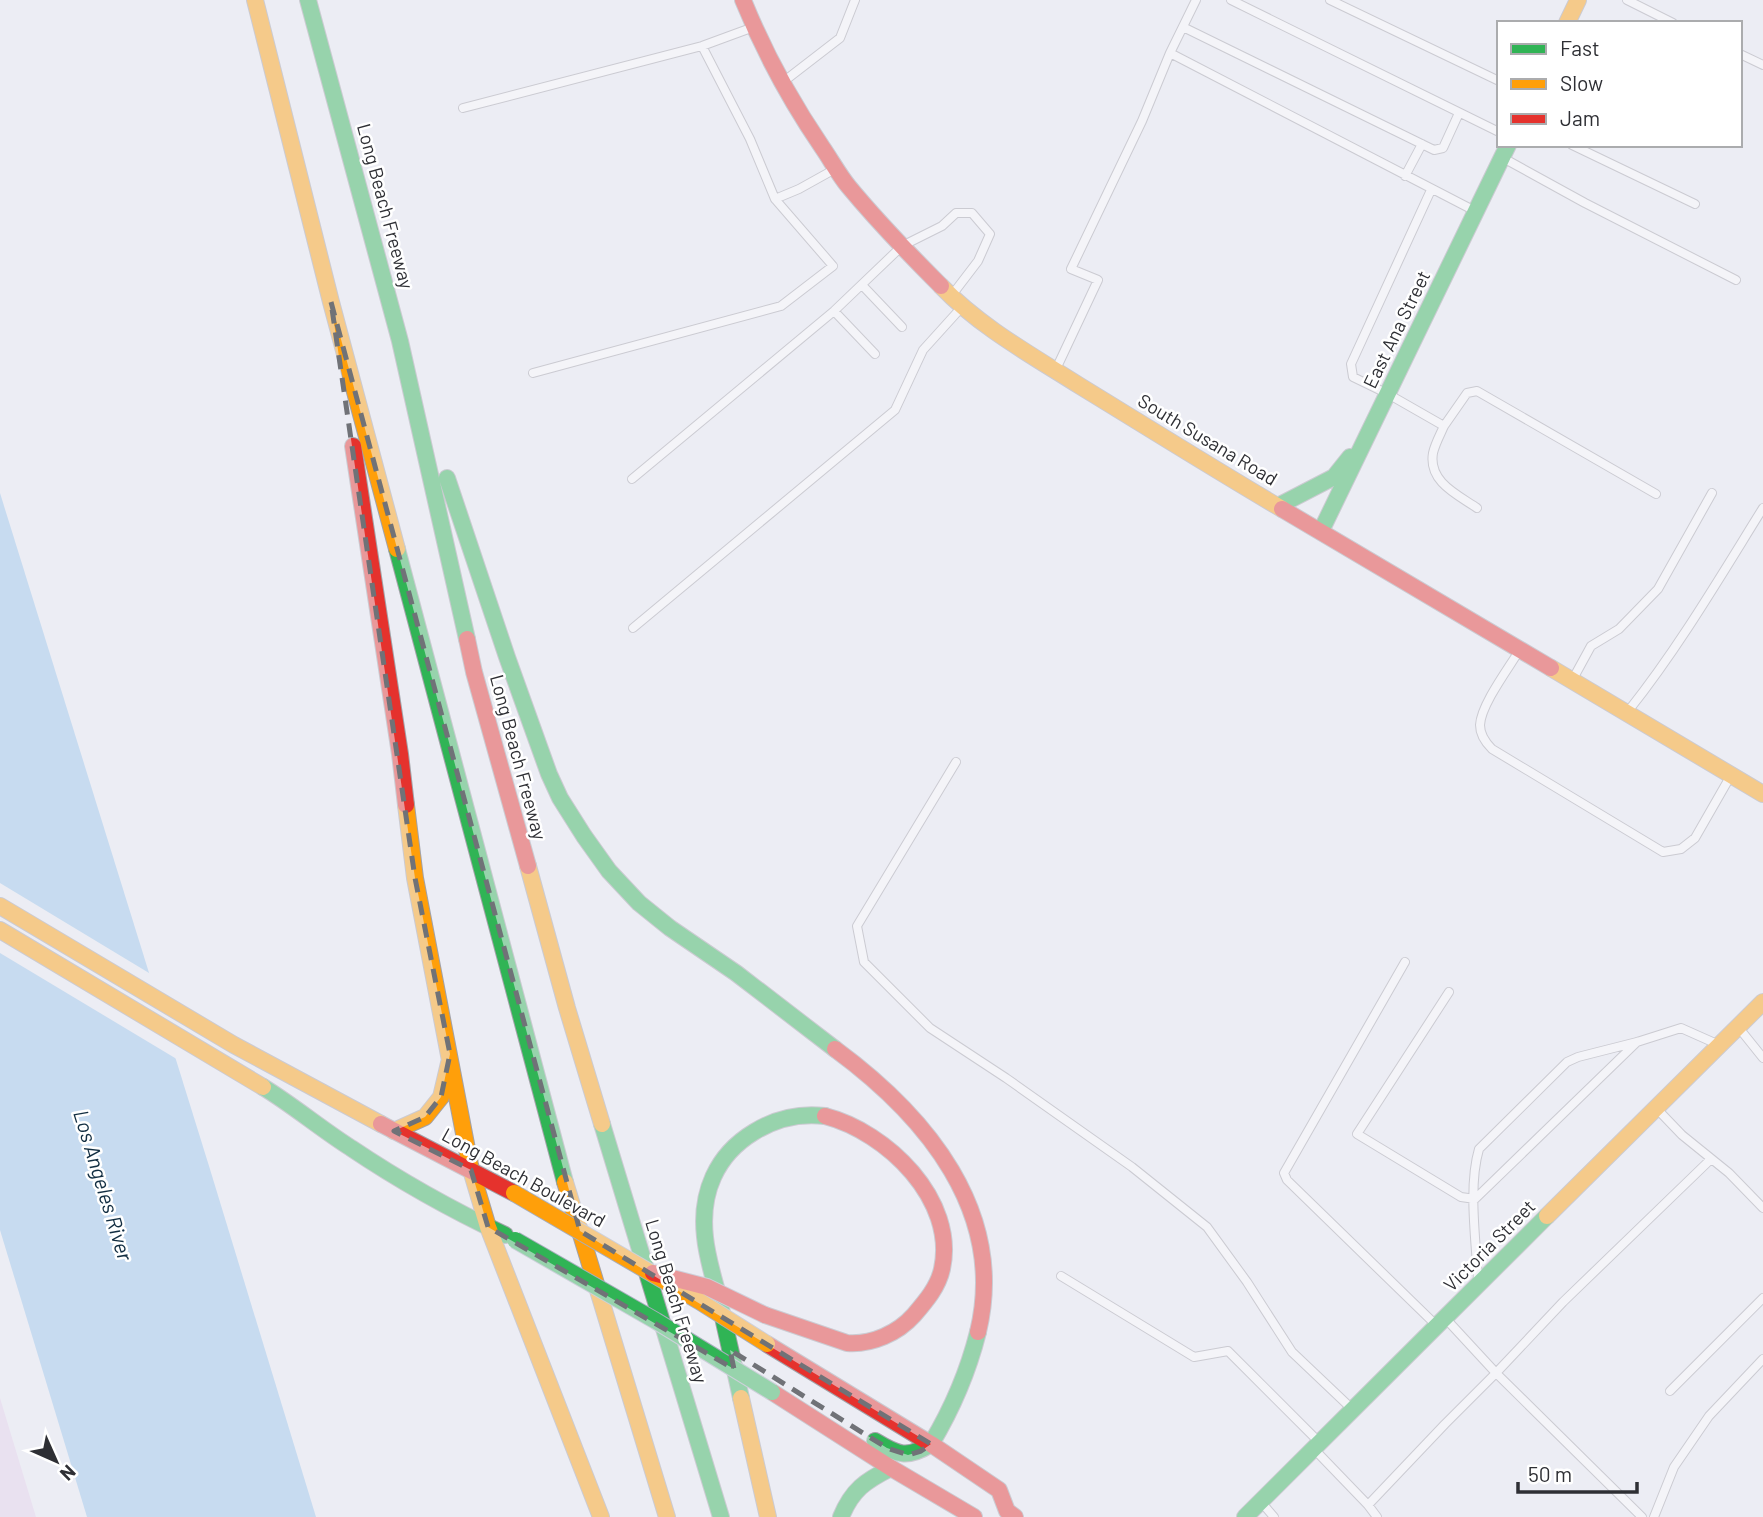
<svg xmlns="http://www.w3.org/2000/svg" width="1763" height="1517" font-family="Barlow,sans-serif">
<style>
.green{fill:#e5d2ec}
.water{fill:#99c6ea}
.pier{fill:#ecedf4}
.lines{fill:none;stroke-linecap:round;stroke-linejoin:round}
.lane-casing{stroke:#a2a2a8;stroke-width:10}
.fast-casing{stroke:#a2a2a8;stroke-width:18}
.slow-casing{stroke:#a2a2a8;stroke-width:18}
.jam-casing{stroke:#a2a2a8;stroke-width:18}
.lane{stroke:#fcfcfd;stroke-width:8}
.fast{stroke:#30b455;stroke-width:16}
.slow{stroke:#ff9f0a;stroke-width:16}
.jam{stroke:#e5322d;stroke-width:16}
.fast-bridge-casing{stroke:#a7aebc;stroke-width:18;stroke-linecap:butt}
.slow-bridge-casing{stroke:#a7aebc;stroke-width:18;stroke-linecap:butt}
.jam-bridge-casing{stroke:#a7aebc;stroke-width:18;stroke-linecap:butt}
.fast-bridge{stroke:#30b455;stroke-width:16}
.slow-bridge{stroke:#ff9f0a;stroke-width:16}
.jam-bridge{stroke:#e5322d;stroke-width:16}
.marked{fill:none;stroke:#707277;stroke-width:5;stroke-dasharray:14 9;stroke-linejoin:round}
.labels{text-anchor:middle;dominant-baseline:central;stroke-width:5;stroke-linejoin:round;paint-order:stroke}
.street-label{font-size:19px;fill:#2e2f34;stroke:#fff}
.water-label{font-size:21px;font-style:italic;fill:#112d41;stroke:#fff}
</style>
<rect width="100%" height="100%" fill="#ecedf4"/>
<path class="green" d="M0,1398L36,1517H0Z"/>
<path class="water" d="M0,493L209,1166L316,1517H87L0,1230Z"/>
<path class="pier" d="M0,883L154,976L180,1061L0,953Z"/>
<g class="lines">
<g class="lane-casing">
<path id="lane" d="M1231,0L1499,132
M1330,0L1499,81
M1627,0L1673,23
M1183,27L1434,150L1443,148L1459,113
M1170,53L1475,211
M1740,54L1763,65
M783,82L840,38L855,0
M463,108L702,46L751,28
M1572,145L1695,204
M1505,159L1585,203L1736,280
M1405,176L1422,144
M1431,190L1351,364L1353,377L1388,394L1444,426C1440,435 1435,444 1433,453C1428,482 1458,495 1477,508
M775,199L799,189L835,169
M862,285L902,327
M834,311L875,354
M1057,367L1098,280L1071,269L1142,121L1170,53L1196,0
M533,373L781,306L833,266L775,199L750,139L702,46
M1444,426L1467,393L1477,391L1656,494
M632,479L834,311L902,246L942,226L956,213H972L990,234L978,261L952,295
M633,628L895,410L923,350L961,308
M1519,651C1508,669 1481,705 1480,725C1480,734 1486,743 1492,749L1663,852L1681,849L1695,838L1730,777
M1574,677L1591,646L1619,629L1658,589L1712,493
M1629,710C1679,647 1720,577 1763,508
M956,762L857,926L864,962L930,1028L1006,1078L1132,1167L1207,1227L1247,1282L1292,1352L1351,1408
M1405,962L1284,1173L1287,1180L1435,1324
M1449,992L1357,1134L1461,1197L1475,1199L1637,1042
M1739,1028L1763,1058
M1658,1110L1682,1135L1729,1173L1763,1208
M1061,1276L1194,1357L1228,1351L1318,1441
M1478,1280C1476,1241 1468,1186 1479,1149L1567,1062L1578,1057L1637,1042L1681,1028L1717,1044
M1670,1391L1763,1298
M1314,1449L1368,1505
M1262,1503L1274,1517
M1377,1517L1368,1505L1445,1424L1496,1373L1447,1320
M1642,1517L1496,1373L1563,1302L1711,1159
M1654,1517L1674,1467L1709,1416L1763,1359"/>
</g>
<g class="fast-casing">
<path id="fast" d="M308,0L400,341L467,639
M447,478L507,657L549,774L560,798L584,836L609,871L639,903L670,928L736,973L835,1049
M1278,506L1334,477L1350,457
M1321,531L1508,145
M397,549L565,1182
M263,1087C294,1106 321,1129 351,1148C400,1181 452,1210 505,1235
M602,1124L721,1517
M741,1398C734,1365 726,1332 719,1299C714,1279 707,1258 705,1237C700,1193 716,1155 754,1132C775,1119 800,1113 825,1116
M875,1441C898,1455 907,1459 931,1444
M931,1444C952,1409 968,1372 978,1332
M841,1517C852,1490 865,1481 891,1468
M1245,1517L1547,1216"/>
</g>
<g class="slow-casing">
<path id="slow" d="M255,0L331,302L397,549
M1567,23L1578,0
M941,286C980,327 1033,356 1080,386C1147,427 1214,469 1282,509
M1551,668L1763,794
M406,805L415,878L471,1170
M528,866L567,1008L602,1124
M0,906L234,1045L381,1124
M0,930L263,1087
M394,1131L425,1117L441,1097L449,1063
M471,1170L488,1227
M565,1182L667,1517
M1547,1216L1763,1002
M488,1227L601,1517
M741,1398L768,1517"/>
</g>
<g class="jam-casing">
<path id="jam" d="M743,0C764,52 790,100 822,147C831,160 839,175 849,187C878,222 909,254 941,286
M353,446L400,754L406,805
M1282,509L1551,668
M467,639L474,672L528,866
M835,1049C926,1116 1007,1212 978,1332
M381,1124L514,1193
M765,1315L847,1343C872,1345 898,1333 914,1315C926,1301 938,1287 942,1269C957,1200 887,1132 825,1116
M767,1344L931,1444L999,1490L1007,1511L1015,1517
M772,1392L891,1468L974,1517"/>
</g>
<use href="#lane" class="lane"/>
<use href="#fast" class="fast"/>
<use href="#slow" class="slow"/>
<use href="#jam" class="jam"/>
<g class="fast-bridge-casing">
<path id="fast-bridge" d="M515,1240L656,1321L772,1392"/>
</g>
<g class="slow-bridge-casing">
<path id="slow-bridge" d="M514,1193L699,1301L767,1344"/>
</g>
<g class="jam-bridge-casing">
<path id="jam-bridge" d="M653,1273L707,1287L765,1315"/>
</g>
<use href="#fast-bridge" class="fast-bridge"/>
<use href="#slow-bridge" class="slow-bridge"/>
<use href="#jam-bridge" class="jam-bridge"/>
</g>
<path d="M0 0H1763V1517H0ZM331,302L580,1231L931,1444L921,1451L908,1455L887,1448L730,1350L734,1369L488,1227L471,1170L394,1131L425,1117L441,1097L450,1054L415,878Z" fill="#ecedf4" fill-opacity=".55" fill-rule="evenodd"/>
<path class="marked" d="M331,302L580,1231L931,1444L921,1451L908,1455L887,1448L730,1350L734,1369L488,1227L471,1170L394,1131L425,1117L441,1097L450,1054L415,878Z"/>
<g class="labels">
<g class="street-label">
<text transform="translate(386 206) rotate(75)">Long Beach Freeway</text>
<text transform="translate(1396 329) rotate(-64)">East Ana Street</text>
<text transform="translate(1208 439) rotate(31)">South Susana Road</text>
<text transform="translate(519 757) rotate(75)">Long Beach Freeway</text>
<text transform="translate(524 1177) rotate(29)">Long Beach Boulevard</text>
<text transform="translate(1489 1245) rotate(-45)">Victoria Street</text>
<text transform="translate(677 1301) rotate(73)">Long Beach Freeway</text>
</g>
<g class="water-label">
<text transform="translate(104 1185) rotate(73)">Los Angeles River</text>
</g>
</g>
<rect x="1497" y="21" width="245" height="126" fill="#ffffff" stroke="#abacae" stroke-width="2"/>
<rect x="1511" y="44" width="35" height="10" fill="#30b455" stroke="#abacae" stroke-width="2"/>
<text x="1560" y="56" font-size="21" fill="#2e2f34">Fast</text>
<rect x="1511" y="79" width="35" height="10" fill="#ff9f0a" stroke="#abacae" stroke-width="2"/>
<text x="1560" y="91" font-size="21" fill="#2e2f34">Slow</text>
<rect x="1511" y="114" width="35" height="10" fill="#e5322d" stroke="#abacae" stroke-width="2"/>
<text x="1560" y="126" font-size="21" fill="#2e2f34">Jam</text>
<g transform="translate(56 1461) rotate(135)" stroke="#ffffff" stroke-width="5" paint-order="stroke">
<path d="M0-5L12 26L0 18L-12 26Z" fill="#2e2f34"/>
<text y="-10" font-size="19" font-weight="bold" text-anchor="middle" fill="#2e2f34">N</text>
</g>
<path d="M1518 1482v10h119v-10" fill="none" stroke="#2e2f34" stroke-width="3.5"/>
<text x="1528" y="1482" font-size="21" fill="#2e2f34" stroke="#ffffff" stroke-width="5" paint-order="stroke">50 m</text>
</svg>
